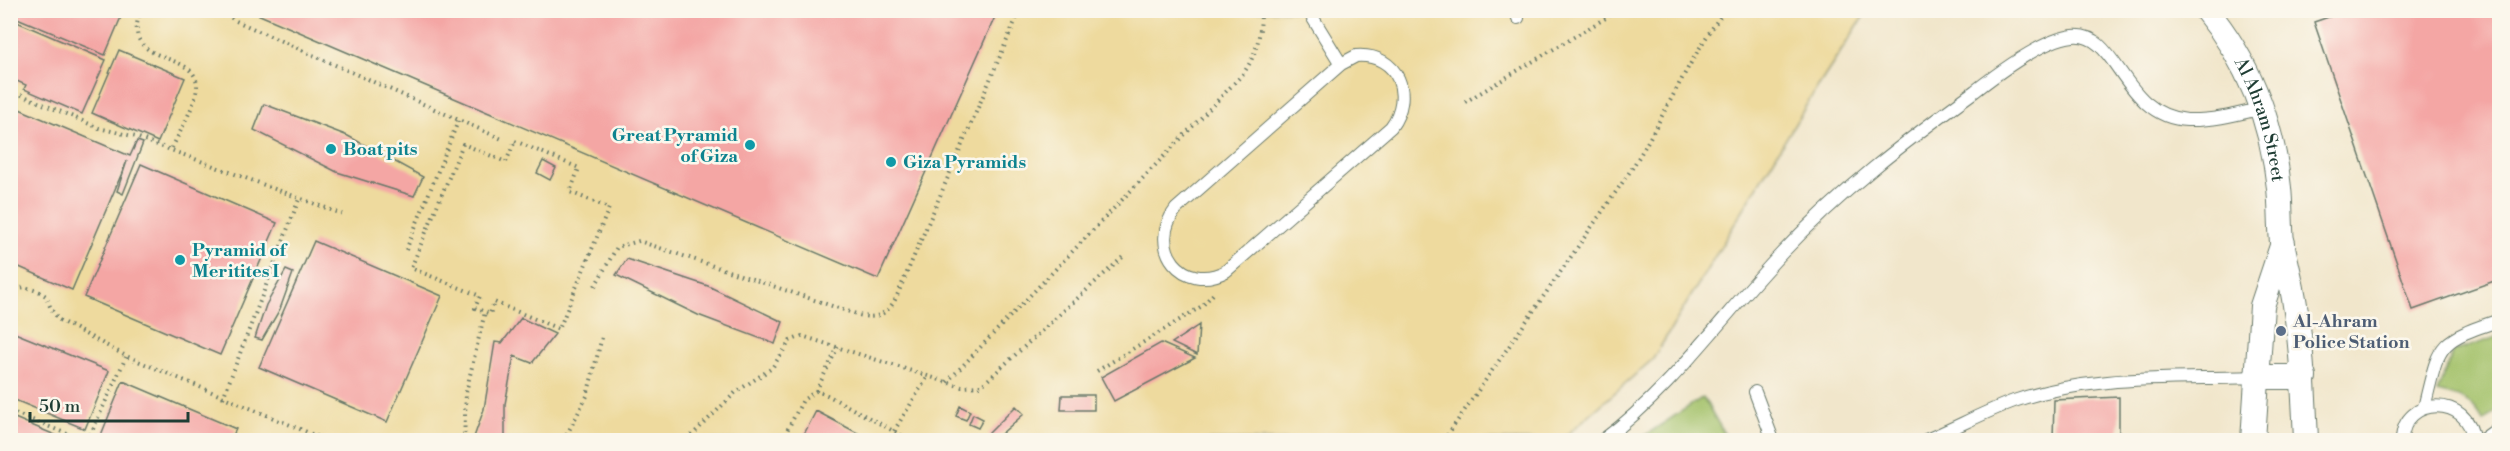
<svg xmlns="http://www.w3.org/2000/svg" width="2510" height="451" font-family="'Libre Bodoni',serif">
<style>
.green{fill:#a3c169;stroke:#617f4e;stroke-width:1.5}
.sand{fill:#eeda9e;stroke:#868c69;stroke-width:1.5}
.building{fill:#f4a6a4}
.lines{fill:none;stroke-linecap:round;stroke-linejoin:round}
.lane-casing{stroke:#687869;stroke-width:14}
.street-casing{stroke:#687869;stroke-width:26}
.path{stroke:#687869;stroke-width:4;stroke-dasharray:1.5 4.5;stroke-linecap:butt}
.lane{stroke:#fff;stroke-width:12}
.street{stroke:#fff;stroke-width:24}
.culture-dot{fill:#0f9aa8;stroke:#fbf7ec;stroke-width:2}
.service-dot{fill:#5c6f8a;stroke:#fbf7ec;stroke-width:2}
.labels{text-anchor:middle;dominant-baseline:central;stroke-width:5;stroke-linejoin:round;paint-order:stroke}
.street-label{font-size:18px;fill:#1f3d34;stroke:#fbf7ec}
.culture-label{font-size:18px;font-weight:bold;fill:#0d838f;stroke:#fbf7ec;text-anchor:start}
.service-label{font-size:18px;font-weight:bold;fill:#4e5e75;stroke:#fbf7ec;text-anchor:start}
</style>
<rect width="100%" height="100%" fill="#fbf7ec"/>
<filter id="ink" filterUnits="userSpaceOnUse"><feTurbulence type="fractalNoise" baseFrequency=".0167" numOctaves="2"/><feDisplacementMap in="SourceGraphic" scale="12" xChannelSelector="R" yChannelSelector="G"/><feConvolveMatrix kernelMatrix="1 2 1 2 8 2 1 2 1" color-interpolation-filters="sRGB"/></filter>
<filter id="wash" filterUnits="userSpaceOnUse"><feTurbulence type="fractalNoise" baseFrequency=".008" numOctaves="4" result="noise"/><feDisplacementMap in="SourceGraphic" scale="24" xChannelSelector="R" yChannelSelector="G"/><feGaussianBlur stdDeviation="1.35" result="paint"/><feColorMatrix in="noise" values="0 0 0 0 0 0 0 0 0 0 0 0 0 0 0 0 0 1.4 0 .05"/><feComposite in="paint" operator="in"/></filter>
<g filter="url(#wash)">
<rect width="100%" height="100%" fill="#f1e6cb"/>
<path class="green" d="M2499,336V408L2483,421C2472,400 2459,397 2437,392L2453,352Z
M1703,397L1728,440H1638Z"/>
<path class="sand" d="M10,11H1867L1810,99L1653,359L1561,440H11Z"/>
<g id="blocks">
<path class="building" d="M10,10H124L105,55L10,15Z
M248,10H998L878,279Z
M2349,10H2500V279L2413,310L2314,22Z
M10,19L106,60L82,114L24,89L26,85L10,78Z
M119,50L185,78L158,142L92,113Z
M264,104L348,136L423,177L414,196L337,172L254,130Z
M10,105L130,156L137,141L143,143L123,194L117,191L127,161L72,290L10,263Z
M543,161L556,168L550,180L537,173Z
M141,164L277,223L220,355L84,297Z
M314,241L442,296L387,422L259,367Z
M627,259L708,286L783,322L775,344L698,315L616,275Z
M286,270L293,273L280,309L262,340L255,338L266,305Z
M521,318L555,334L532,363L514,356L505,404V440H473L484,409L495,342L502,343Z
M1199,325L1197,355L1172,343Z
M10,331L109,371L85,429L10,398Z
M1161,343L1195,358L1114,401L1101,377Z
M123,381L236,429L231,440H114L101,435Z
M1062,395H1094V410H1061Z
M2119,397V439L2053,440L2054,400Z
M960,406L970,411L966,420L956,416Z
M1016,406L1024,414L994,440L988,434Z
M816,411L869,439L868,440H801Z
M973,414L983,419L978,428L969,424Z
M10,416L67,440H10Z"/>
</g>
</g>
<g filter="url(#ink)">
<use href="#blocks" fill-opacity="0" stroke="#687869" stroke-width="1.5"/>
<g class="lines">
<g class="lane-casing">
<path id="lane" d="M1308,10L1341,64
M1515,10L1518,18
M1356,56C1399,53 1414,96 1391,127L1226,271C1183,294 1146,247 1176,209L1341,64Z
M1755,392L1773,440
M2424,408C2440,343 2435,342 2500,320
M1603,440C1672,389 1722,316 1781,254C1839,192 1906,141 1975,91C1998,73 2044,39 2073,36C2118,31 2122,116 2187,120C2213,121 2238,114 2263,108
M1926,440C1955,428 1984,412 2014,401C2092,374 2175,380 2256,377
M2402,440C2403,395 2470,395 2473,440
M2482,440L2500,427"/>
</g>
<g class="street-casing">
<g id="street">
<path id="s1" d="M2206,10C2249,62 2272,121 2279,188C2281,206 2280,224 2282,242C2286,263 2292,284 2295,305C2302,350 2304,395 2306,440"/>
<path d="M2256,377H2304"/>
<path d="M2253,440L2262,306L2283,243"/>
</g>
</g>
<path class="path" d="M141,10C118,67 195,49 197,85C198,101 178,135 171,150
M222,10L234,20L504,140
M10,90L99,128L136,137L342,214
M1465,102L1619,10
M515,141L579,168L570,192L609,208L559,329L494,302L490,314L475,308L480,296L411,268L463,144L506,162Z
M406,250L459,119
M595,286L617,247L639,241L859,315C876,320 888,314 896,298L1020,10
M10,290L25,287L40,292L46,296L51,309L59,320L126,356L326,440
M1097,371L1202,306L1214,293
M947,382L1243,74C1257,54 1261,35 1261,10
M816,391L838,347
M223,398L299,199
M10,411L82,440
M894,431L928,376
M88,440L126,357
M464,440L466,392L485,312
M564,440L587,396L602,337
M687,440L736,392L772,368L790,341L802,336L962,387L981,386L1124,256
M782,440L803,400L816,391L827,395L910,440
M1444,440L1629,173C1663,120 1687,61 1725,10"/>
<use href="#lane" class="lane"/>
<use href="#street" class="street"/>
</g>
</g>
<g class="culture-dot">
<circle cx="750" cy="145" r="6"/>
<circle cx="331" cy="149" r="6"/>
<circle cx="891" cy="162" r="6"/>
<circle cx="180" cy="260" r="6"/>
</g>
<circle class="service-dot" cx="2281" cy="331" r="6"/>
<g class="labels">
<g class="street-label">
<text stroke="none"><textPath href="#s1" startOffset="124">Al Ahram Street</textPath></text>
</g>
<g class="culture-label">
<text x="738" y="135" text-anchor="end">Great Pyramid<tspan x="738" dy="21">of Giza</tspan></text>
<text x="343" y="149">Boat pits</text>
<text x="903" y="162">Giza Pyramids</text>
<text x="192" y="250">Pyramid of<tspan x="192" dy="21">Meritites I</tspan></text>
</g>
<g class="service-label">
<text x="2293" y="321">Al-Ahram<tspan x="2293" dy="21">Police Station</tspan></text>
</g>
</g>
<rect width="2510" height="451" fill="none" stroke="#fbf7ec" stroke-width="36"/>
<path d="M30 412v9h158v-9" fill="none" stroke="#1f3d34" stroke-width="3"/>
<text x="39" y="412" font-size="18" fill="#1f3d34" stroke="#fbf7ec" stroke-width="4.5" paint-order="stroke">50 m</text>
</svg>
